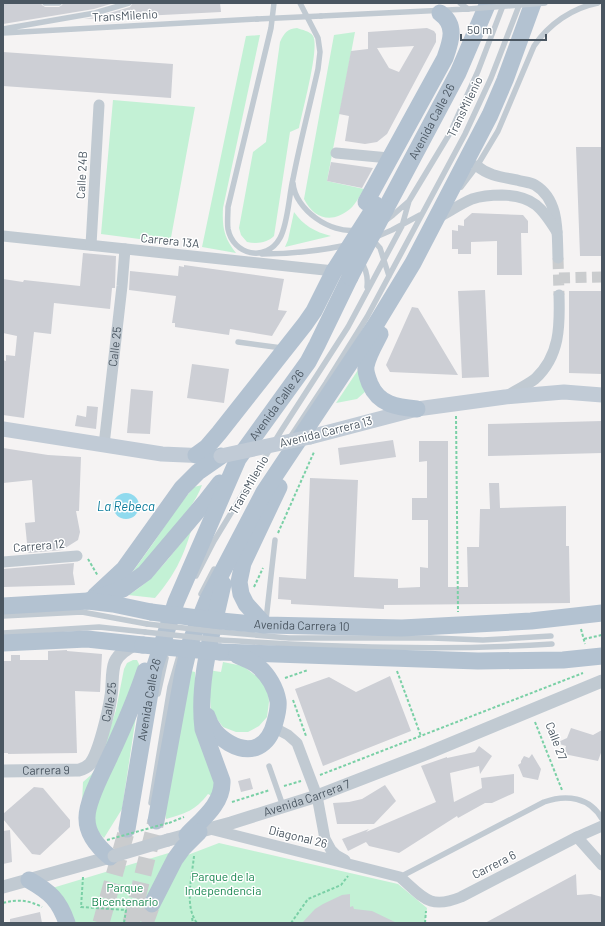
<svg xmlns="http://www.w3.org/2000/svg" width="605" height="926" font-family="Barlow,sans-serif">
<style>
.green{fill:#c3f1d5}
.water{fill:#90daee}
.building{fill:#cdcfd5;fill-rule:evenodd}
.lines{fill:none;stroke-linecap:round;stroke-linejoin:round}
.minor-tunnel{stroke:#caccce;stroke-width:11;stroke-dasharray:11 5.5;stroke-linecap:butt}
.primary-tunnel{stroke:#caccce;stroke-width:17;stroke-dasharray:17 8;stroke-linecap:butt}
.path{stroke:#7ad0a6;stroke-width:2;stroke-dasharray:3 2;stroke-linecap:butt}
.service{stroke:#c1cad2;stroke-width:5.5}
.minor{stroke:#c1cad2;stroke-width:11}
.tertiary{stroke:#c1cad2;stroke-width:13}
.secondary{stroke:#c1cbd6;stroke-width:15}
.primary{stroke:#b3c2d1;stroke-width:17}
.path-bridge{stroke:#7ad0a6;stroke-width:2;stroke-dasharray:3 2;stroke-linecap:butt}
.service-bridge{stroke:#c1cad2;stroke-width:5.5}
.tertiary-bridge{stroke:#c1cad2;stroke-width:13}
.secondary-bridge{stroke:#c1cbd6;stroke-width:15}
.primary-bridge{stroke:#b3c2d1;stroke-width:17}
.labels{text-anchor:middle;stroke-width:3;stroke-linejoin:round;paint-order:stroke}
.street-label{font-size:12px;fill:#4a5661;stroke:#fff}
.park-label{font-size:12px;fill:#17864f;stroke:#fff}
.water-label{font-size:13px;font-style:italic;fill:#0c7c9b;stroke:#fff}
</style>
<rect width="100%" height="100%" fill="#f5f3f3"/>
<path class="green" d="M297,28C302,30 310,31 313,36C320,47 302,112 299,128L290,132L274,236C267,243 257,244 247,242L241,235L239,228L253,152L266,142L280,42C284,33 287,29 297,28Z
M355,32L327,181L364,189C360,195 356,204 350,209C332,224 314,219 304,199L334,35Z
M260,35L223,208C222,227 224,238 236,253L202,247L246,36Z
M113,100L195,107L170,243L101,234Z
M294,212C303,225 315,232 331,236L285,247L288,240Z
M360,367L366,391L357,399L336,403Z
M202,485C192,513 152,557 129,577L154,542L176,509L194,487Z
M191,531C183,558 174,576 155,598L128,595C154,581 172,553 191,531Z
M133,660H137L139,664L141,674L81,826L83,782L91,775L98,766L116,710L124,669L127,663Z
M223,662L243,666L260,679L268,692L269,702L267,717L259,726L248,732H236L223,727L211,711L208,670L221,672Z
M187,670L195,672V702L215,783L212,796L208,794C195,811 186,813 166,819L164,806Z
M138,703L122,809L104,838L96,830L92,813Z
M219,843L398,884L427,908L425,923H70L49,889L182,849L152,904L147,916L151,918L168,885L185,856Z"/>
<path class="water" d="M113 506a13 13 0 1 1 26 0a13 13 0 1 1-26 0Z"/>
<path class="building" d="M3,3H41L42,5L45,7H59L62,5L63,3H114L94,9L3,24Z
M133,3H220L221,12L84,19L96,17L130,7Z
M427,28L434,31L436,34V42L387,134L377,142L365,144L345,141L349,116L339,114L351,51L368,49V32ZM414,46L399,72L389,68L377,48Z
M3,52L173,64L171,98L3,86Z
M576,147H602V256H580Z
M331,162L373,168L362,188L327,181Z
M472,213L523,215L528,221V233H521L522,275H497V241L471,242V254H458V249H452V230L458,231V225L464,226V220Z
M83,253L116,256L115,285V288H112L110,309L54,303L51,334L34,332L24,418L3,415V360L6,361V355L15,356L17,336L3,333V279L23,282L24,280L80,286Z
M184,265L284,279L278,310L287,311L272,336L230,329L229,335L175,327V323H172L176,296L129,290L130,271L178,276L179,266L184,267Z
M485,290L489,377L462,378L458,291Z
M569,291H602V374L569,373Z
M412,307L418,308L458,375L390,372L386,365Z
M192,364L229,369L224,403L187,398Z
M131,389L153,391L150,434L127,433Z
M87,406L98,407L96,429L75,426L77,415L86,417Z
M602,421V453L488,456V424Z
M393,440L396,457L340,465L338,448Z
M419,441H448V587H468L467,547H479L480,509H490L489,483H499L500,508L566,506V546H569L570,603L384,605V609L291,604V600L278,599L279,577L306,579L310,478L358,480L354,577L398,579V588L420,587V567L428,568V520H412V498H427V461L419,462Z
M3,448L48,455L81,457L79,511H76L80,532L78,540L62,550L28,553L25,523L35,522L32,480L3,483Z
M74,563L73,573L75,585L3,587V569Z
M67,650V651L102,654L100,692L75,691L77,753L8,754V753H3V661H11V655H20V660H48V651Z
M390,676L411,731L323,766L295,689L329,677L356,692Z
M571,728L593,735L602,730V750L598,761L564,754L566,746L556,743L567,738Z
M479,746L492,756L480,774L479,766L450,773L454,802L482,788L481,778L514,774V793L492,803H485L458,818L457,816L399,853L369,846L366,842L348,851L342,839L369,829L366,832L436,802L421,766L447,757V758L475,752Z
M532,754L541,769L538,780L523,777L518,765L521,763V761L524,756L529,758Z
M250,778L253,789L241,792L238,781Z
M385,785L396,801L374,824H337L333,803L349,802L362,799Z
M34,787L43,788L70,820V827L40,855L32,854L3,819V814Z
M10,830L12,862L3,864V831Z
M576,874L577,895L591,894L602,897V923H485Z
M350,894V907L353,906L354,909L372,911L397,923H302L315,909L323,904L342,895Z
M40,912L42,923H10V919Z"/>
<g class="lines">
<path class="minor-tunnel" d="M558,258L559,295
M559,278L602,277"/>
<path class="primary-tunnel" d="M101,923L127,829
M131,923L156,821
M145,923L152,904"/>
<path class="path" d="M456,416L458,612
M278,533L314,452
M88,559L98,576
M254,587L263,568
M581,629L585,644
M584,639L602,635
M397,671L421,736
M285,678L308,670
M293,700L306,736
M535,722L562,790
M320,775L583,673
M284,786L301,781
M232,802L270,790
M169,823L184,817
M194,856C192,877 184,906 197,923
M83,877L81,907L126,910L124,923
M3,903C18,899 28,900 42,907
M192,918L193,923
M291,923L308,899L341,885L348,876
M425,923L426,911"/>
<path class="service" d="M45,3H59
M274,3L271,28L228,207C228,214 227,222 228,229C233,255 266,263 280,238C288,224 289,195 293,179C300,142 310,105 318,69L320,52L318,38L300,3
M460,3L468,9
M321,16L468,9
M3,29L95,13L129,3
M3,33L257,19
M293,183C295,210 331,234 356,230
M461,187L477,166L498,131L534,46C549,24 572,8 598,3
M385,221L393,215L409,201
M376,237L392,230L420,215
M372,239L380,248L389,276
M262,254C291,254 319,251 347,245
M361,262C367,270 368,278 367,287
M238,342L282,348
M291,436L326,383L367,317L465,134L491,78L520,3
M196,576L214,541L281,431L348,327L402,226L409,201L450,133L478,71L504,3
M201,594L214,569
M3,616L82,612L147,624
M266,620L275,540
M221,632L289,638H432L483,640L551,636
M3,633L99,627L145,632
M220,640C331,647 442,651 552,644
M158,694L166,658
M269,766L283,806
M151,803L170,687L179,656
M400,877L544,802C566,794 590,797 602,819"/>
<g class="minor">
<path d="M336,153L389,158"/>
<path d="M477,166C489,176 502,177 517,180C523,182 530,182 535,185C560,200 557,233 558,258"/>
<path d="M437,218C449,212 460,204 472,199C481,196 493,195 502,195C534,196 542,208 557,232"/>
<path d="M3,236L334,271"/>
<path d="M91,245L99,105"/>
<path d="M508,395C517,390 527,385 535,379C560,356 560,326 559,295"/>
<path id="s1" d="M104,445L122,286L125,249"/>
<path d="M3,562L77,556"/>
<path d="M273,727L288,735L297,743L317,796L325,839L331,850L336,855L345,860"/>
<path d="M210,829L400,877C423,897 429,910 461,897L577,837L602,826"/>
<path d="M577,837L602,865"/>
</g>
<g class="tertiary">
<path id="s2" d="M3,771L79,770C83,769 87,767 90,764C99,754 109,710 111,696C113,685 111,672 115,662C119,653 128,648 136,644"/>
<path id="s3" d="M168,840L231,823L317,796L428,753L602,681"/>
<path d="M3,887L114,856"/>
</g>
<path class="secondary" d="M3,429L162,454L208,456
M310,437L417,409L505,397L564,392L602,395"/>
<g class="primary">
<path d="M366,202L445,58C451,41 457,25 440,13"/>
<path id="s4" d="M385,210L458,73L488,3"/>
<path d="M380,334C375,344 368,355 366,366C365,372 368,379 370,384C379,405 397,407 417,409"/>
<path d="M196,455L207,447L219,433L305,324L314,311L334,271"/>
<path d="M95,596L124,569L182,488L198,472L221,456"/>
<path d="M88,601L123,589L145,573L206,501L220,483"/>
<path d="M3,606L88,601L113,604L151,612"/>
<path id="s5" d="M221,621L265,625L402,628L531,621L602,613"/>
<path d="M265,625L246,604L241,594L239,582L243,563L279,487"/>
<path d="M3,643L87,639L143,645"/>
<path d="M220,652L478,661L563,660L602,656"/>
<path d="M207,716C211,729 218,736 229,743C252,756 269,746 275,722C277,715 279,708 278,701C276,688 268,675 259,667C253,661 244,659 237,655"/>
<path d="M156,821L183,673L190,643L207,601L264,492L376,324L413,263L490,115L505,80L533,3"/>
<path id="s6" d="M127,829L154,669L176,602L238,459L308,362L317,345L350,277"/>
<path d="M187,835C201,820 223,804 222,781L203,729C197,681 213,631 223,584"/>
<path d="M110,857C98,847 87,835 87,819C86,802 103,772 110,756C123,728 135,701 145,671"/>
<path d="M29,880C50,892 59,900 67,923"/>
<path d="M152,904L175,859L183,848L199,832"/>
</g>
<path class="path-bridge" d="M107,840L168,823"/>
<path class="service-bridge" d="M468,9L545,3
M257,19L321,16
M147,624L221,632
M145,632L220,640"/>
<path class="tertiary-bridge" d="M114,856L168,840"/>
<path class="secondary-bridge" d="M221,456L310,437"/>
<path class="primary-bridge" d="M334,271L376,205
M350,277L385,210
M151,612L221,621
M143,645L220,652"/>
</g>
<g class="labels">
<g class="street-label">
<text transform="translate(125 16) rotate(-3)" y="4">TransMilenio</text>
<text transform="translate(465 107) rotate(-64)" y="4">TransMilenio</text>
<text dy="4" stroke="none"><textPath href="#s4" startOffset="100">Avenida Calle 26</textPath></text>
<text transform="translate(82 175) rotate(-87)" y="4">Calle 24B</text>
<text transform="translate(170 241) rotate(6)" y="4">Carrera 13A</text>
<text dy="4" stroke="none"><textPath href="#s1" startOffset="99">Calle 25</textPath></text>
<text dy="4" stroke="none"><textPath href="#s6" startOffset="455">Avenida Calle 26</textPath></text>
<text transform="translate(326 432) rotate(-14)" y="4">Avenida Carrera 13</text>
<text transform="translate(249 485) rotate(-60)" y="4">TransMilenio</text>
<text transform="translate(39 546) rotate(-5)" y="4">Carrera 12</text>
<text dy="4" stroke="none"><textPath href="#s5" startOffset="81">Avenida Carrera 10</textPath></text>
<text dy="4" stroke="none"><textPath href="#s6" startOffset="131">Avenida Calle 26</textPath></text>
<text dy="4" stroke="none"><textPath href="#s2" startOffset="154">Calle 25</textPath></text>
<text transform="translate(556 741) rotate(69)" y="4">Calle 27</text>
<text dy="4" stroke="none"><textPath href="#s2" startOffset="43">Carrera 9</textPath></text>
<text dy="4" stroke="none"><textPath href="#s3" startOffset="145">Avenida Carrera 7</textPath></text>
<text transform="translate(298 837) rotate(14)" y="4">Diagonal 26</text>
<text transform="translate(494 865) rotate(-27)" y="4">Carrera 6</text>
</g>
<g class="park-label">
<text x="223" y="881">Parque de la<tspan x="223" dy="14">Independencia</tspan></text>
<text x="125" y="892">Parque<tspan x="125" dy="14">Bicentenario</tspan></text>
</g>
<g class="water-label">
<text x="126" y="511">La Rebeca</text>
</g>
</g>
<rect width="605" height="926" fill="none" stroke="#4a5661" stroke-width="8"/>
<path d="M461 34v6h85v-6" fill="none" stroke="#4a5661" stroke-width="2"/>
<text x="467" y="34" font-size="12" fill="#4a5661" stroke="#ffffff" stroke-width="3" paint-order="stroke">50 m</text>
</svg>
